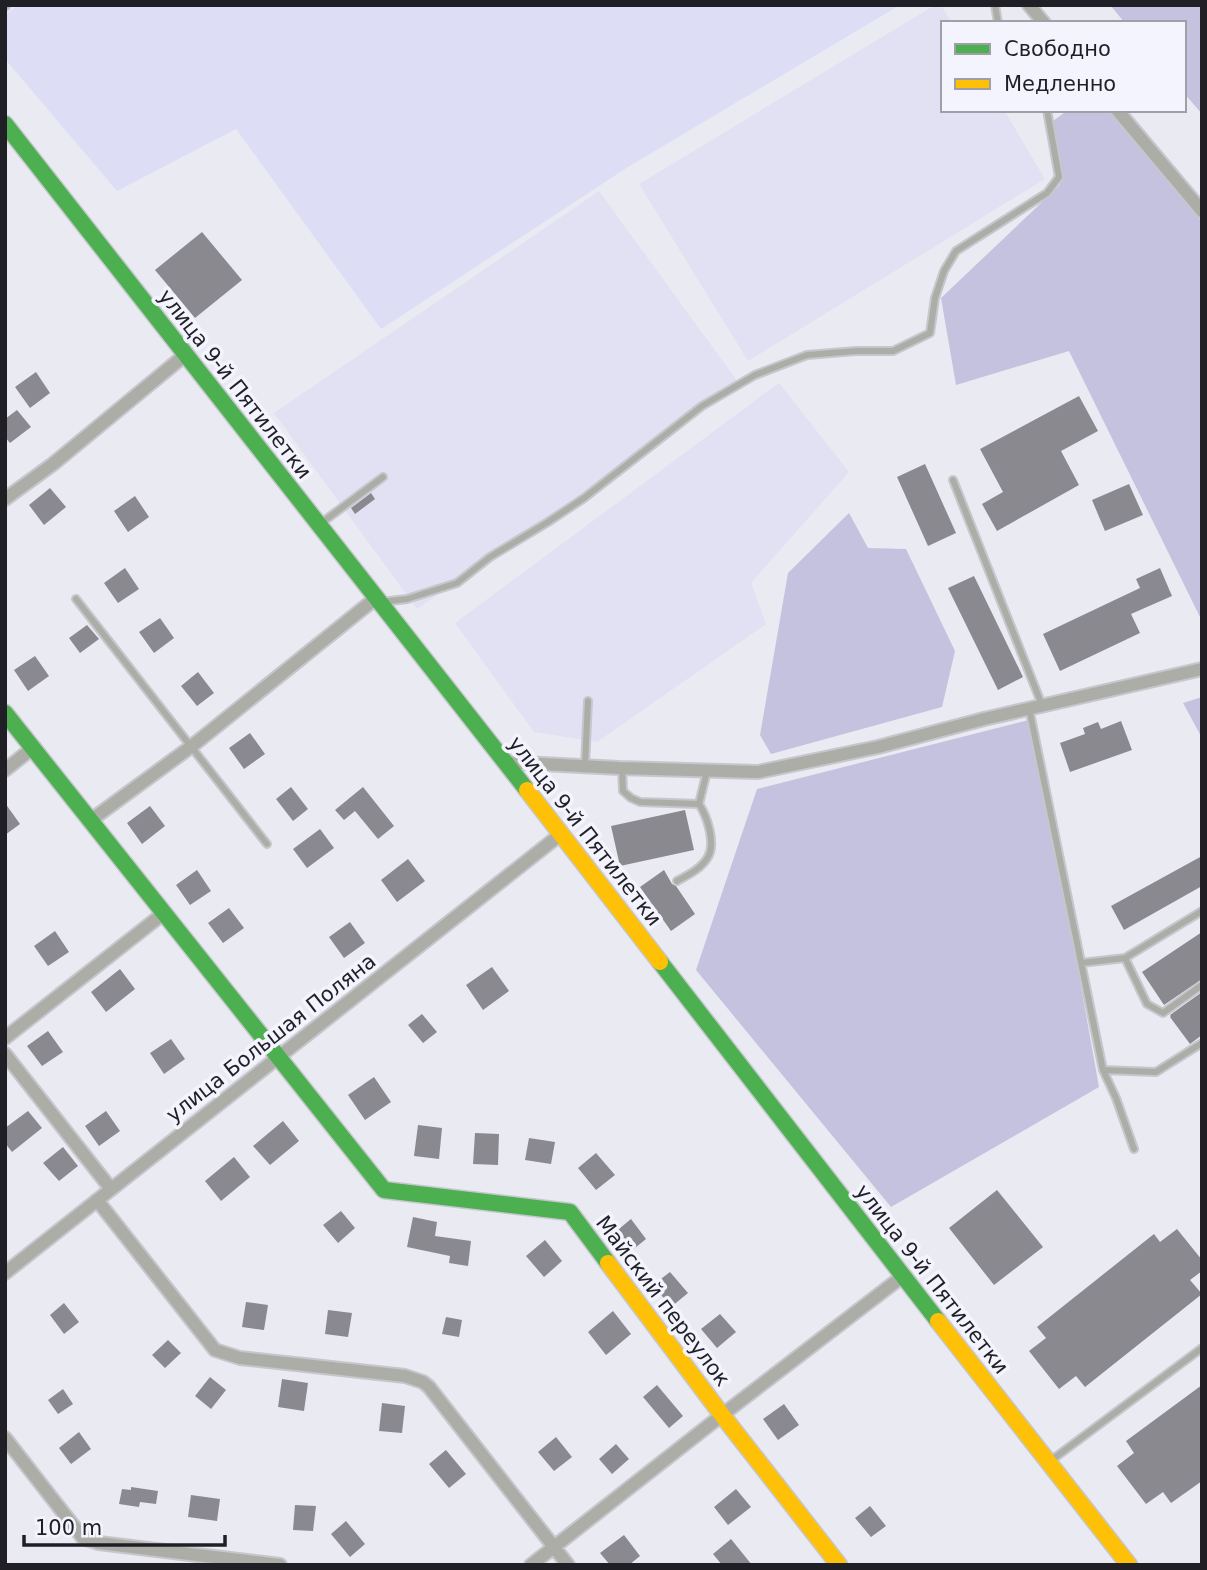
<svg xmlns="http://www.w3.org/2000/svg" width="1207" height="1570" font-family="'DejaVu Sans',sans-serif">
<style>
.built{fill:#e2e1f3}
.green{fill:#deddf6}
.forest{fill:#c4c2de}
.building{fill:#89898f}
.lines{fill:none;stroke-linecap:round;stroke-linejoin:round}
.lane-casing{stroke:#c6c6cd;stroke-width:10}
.street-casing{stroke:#c6c6cd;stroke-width:16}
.fast-casing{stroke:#c6c6cd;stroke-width:19}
.slow-casing{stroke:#c6c6cd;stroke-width:19}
.lane{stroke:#adada7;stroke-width:6}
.street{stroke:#adada7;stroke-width:12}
.fast{stroke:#4caf50;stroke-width:16}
.slow{stroke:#ffc107;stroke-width:16}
.labels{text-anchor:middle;stroke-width:7;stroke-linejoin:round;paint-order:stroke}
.street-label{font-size:21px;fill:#1f1f25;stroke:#f4f4ff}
</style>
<rect width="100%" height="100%" fill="#eaeaf3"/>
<path class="built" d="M935,5H941L952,23H943V110H1004L1045,179L748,361L639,184Z
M599,191L738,382L417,609L274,413Z
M779,383L849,472L751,583L766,624L597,742L534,732L455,623Z"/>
<path class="green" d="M18,5H900L628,167L381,329L236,129L117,191L5,59V15Z"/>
<path class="forest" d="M1110,5H1202V114L1184,93V23H1125Z
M1068,110H1112L1202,222V621L1069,351L956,385L941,298L1060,185L1053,121Z
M849,513L868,548L906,549L955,651L942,707L771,754L760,735L788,573Z
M1202,697V738L1183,703Z
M1033,719L1099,1087L891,1207L696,970L757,789Z"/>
<path class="building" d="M202,232L242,280L195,318L155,270Z
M36,372L50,393L30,408L15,387Z
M1079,396L1098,431L1061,451L1079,485L997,531L982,504L1003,492L980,449Z
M17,410L31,427L10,443L5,437V419Z
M925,464L956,533L928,546L897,477Z
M1129,484L1143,515L1105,531L1092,500Z
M50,488L66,507L44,525L29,505Z
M371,493L375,499L355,514L351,508Z
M135,496L149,517L128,532L114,511Z
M125,568L139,589L118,603L104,583Z
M1160,568L1172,596L1131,614L1140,633L1060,671L1043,634L1140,588L1136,579Z
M974,576L1023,677L998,690L948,588Z
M160,618L174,638L154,653L139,632Z
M87,625L99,639L80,653L69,638Z
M35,656L49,676L28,691L14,670Z
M198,672L214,693L197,706L181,686Z
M1121,721L1132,750L1070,772L1060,743L1085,734L1083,728L1098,722L1101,729Z
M250,733L265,754L244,769L229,748Z
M291,787L308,809L293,821L276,799Z
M363,787L394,826L378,839L355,811L344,820L335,810Z
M5,803L20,824L5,835Z
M150,806L165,826L142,844L127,823Z
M685,810L694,850L620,866L611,826Z
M320,829L334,848L307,868L293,849Z
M1202,856V886L1124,930L1111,906Z
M408,859L425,881L397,902L381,880Z
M197,870L211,891L190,905L176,885Z
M664,870L672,884L676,886L695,914L671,931L640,887Z
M229,908L244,928L223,943L208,923Z
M350,922L365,943L344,958L329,937Z
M55,931L69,952L48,966L34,946Z
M1202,932V979L1164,1005L1142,972Z
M492,967L509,991L483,1010L466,985Z
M120,969L135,989L106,1012L91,992Z
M1202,992V1035L1190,1044L1170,1017L1171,1016L1170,1015Z
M422,1014L437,1032L423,1043L408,1025Z
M48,1031L63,1052L42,1066L27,1046Z
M171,1039L185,1059L164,1074L150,1053Z
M374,1077L391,1102L365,1120L348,1095Z
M28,1111L42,1128L12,1152L5,1143V1128Z
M106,1111L120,1131L99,1146L85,1126Z
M283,1121L299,1141L270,1165L253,1146Z
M418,1125L442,1128L439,1159L414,1156Z
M475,1133L499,1134L498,1165L473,1164Z
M529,1138L555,1142L551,1164L525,1160Z
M63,1147L78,1166L59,1181L43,1163Z
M596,1153L615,1175L596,1190L578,1168Z
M234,1157L250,1177L221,1201L205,1181Z
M997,1190L1043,1247L994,1285L949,1228Z
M341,1211L355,1228L338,1243L323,1225Z
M413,1217L437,1222L435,1236L471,1241L468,1266L449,1263L450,1256L407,1247Z
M631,1219L646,1239L624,1257L608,1238Z
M1177,1229L1202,1260V1271L1190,1280L1202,1294L1085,1387L1076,1376L1059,1389L1029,1351L1046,1338L1037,1327L1154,1234L1160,1242Z
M545,1240L562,1261L544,1277L526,1256Z
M670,1272L688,1293L671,1307L653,1285Z
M246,1302L268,1305L264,1330L242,1327Z
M64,1303L79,1322L64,1334L50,1315Z
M328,1310L352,1313L348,1337L325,1334Z
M613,1311L631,1334L606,1355L588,1332Z
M720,1314L736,1332L717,1348L701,1329Z
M446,1317L462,1320L459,1337L442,1334Z
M168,1340L181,1353L165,1368L152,1355Z
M210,1377L226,1390L211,1409L195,1396Z
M282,1379L308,1383L304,1411L278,1407Z
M657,1385L683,1416L669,1428L643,1397Z
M1202,1385V1481L1171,1503L1163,1492L1146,1504L1117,1466L1134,1453L1126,1441Z
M63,1389L73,1404L58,1414L48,1400Z
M382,1403L405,1406L402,1433L379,1431Z
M784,1404L799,1425L778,1440L763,1419Z
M79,1432L91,1449L71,1464L59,1448Z
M556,1437L572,1457L554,1471L538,1452Z
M616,1444L629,1459L612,1474L599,1459Z
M446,1450L466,1474L449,1488L429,1464Z
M131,1487L158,1491L156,1504L140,1502L139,1507L119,1504L122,1489L131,1490Z
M736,1489L751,1507L728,1525L714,1507Z
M191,1495L220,1499L217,1521L188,1517Z
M295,1505L316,1506L313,1531L293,1530Z
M870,1506L886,1526L871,1537L855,1518Z
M346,1521L365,1544L350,1557L331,1534Z
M624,1535L640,1556L629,1565H610L600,1553Z
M731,1539L752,1565H722L713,1554Z"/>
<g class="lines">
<defs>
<path id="lane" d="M995,5L998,23
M5,7L7,5
M953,480L1042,705
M320,524L383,477
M76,599L267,844
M381,602L407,599L457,583L490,557L548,522L584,498L702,406L755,375L807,355L856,351H893L930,333L935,298L944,271L956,251L1047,193L1059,177L1047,110
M1029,708L1103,1070L1116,1098L1134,1149
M585,765L588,701
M622,768L623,791L631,798L640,802L699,804
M677,881C688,875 701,869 708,857C716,843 707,816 699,804L707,771
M1125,958L1147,1004L1163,1013L1202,985
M1081,963L1125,958L1202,911
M1103,1070L1156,1072L1202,1043
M1049,1462L1202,1348"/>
<path id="street" d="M1029,5L1044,23
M1117,110L1202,211
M5,499L53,464L185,355
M505,762L619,768L758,772L878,747L984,719L1202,669
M5,770L34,747
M91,820L192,746L376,598
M5,1038L164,913
M5,1054L111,1189
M97,1200L215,1350L240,1358L405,1376L423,1382L429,1387L568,1565
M5,1273L561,834
M5,1438L83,1538L99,1543L280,1565
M531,1565L722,1415L903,1276"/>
<path id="fast" d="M5,124L527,790
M5,713L384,1190L570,1212L608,1263
M660,962L938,1321"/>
<path id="slow" d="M527,790L660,962
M608,1263L722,1415L839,1565
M938,1321L1129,1565"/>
</defs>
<use href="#lane" class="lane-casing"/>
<use href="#street" class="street-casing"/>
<use href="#fast" class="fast-casing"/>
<use href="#slow" class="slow-casing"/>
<use href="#lane" class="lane"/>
<use href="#street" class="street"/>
<use href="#fast" class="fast"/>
<use href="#slow" class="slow"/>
</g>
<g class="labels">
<g class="street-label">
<text transform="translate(235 384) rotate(52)" y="7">улица 9-й Пятилетки</text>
<text transform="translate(585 831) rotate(52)" y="7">улица 9-й Пятилетки</text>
<text transform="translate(271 1038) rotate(-38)" y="7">улица Большая Поляна</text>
<text transform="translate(932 1279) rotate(52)" y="7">улица 9-й Пятилетки</text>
<text transform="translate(663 1301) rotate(53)" y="7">Майский переулок</text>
</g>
</g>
<rect width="1207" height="1570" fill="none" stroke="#1f1f25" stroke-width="14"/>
<rect x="941" y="21" width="245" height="91" fill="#f4f4ff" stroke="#9f9fa8" stroke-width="2"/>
<rect x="955" y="44" width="35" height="10" fill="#4caf50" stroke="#9f9fa8" stroke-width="2"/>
<text x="1004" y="56" font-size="21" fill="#1f1f25">Свободно</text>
<rect x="955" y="79" width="35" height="10" fill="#ffc107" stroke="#9f9fa8" stroke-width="2"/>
<text x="1004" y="91" font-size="21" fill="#1f1f25">Медленно</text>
<path d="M24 1535v10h201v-10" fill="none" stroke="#1f1f25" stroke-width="3.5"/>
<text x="35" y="1535" font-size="21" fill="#1f1f25" stroke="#f4f4ff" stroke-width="5" paint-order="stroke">100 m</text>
</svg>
